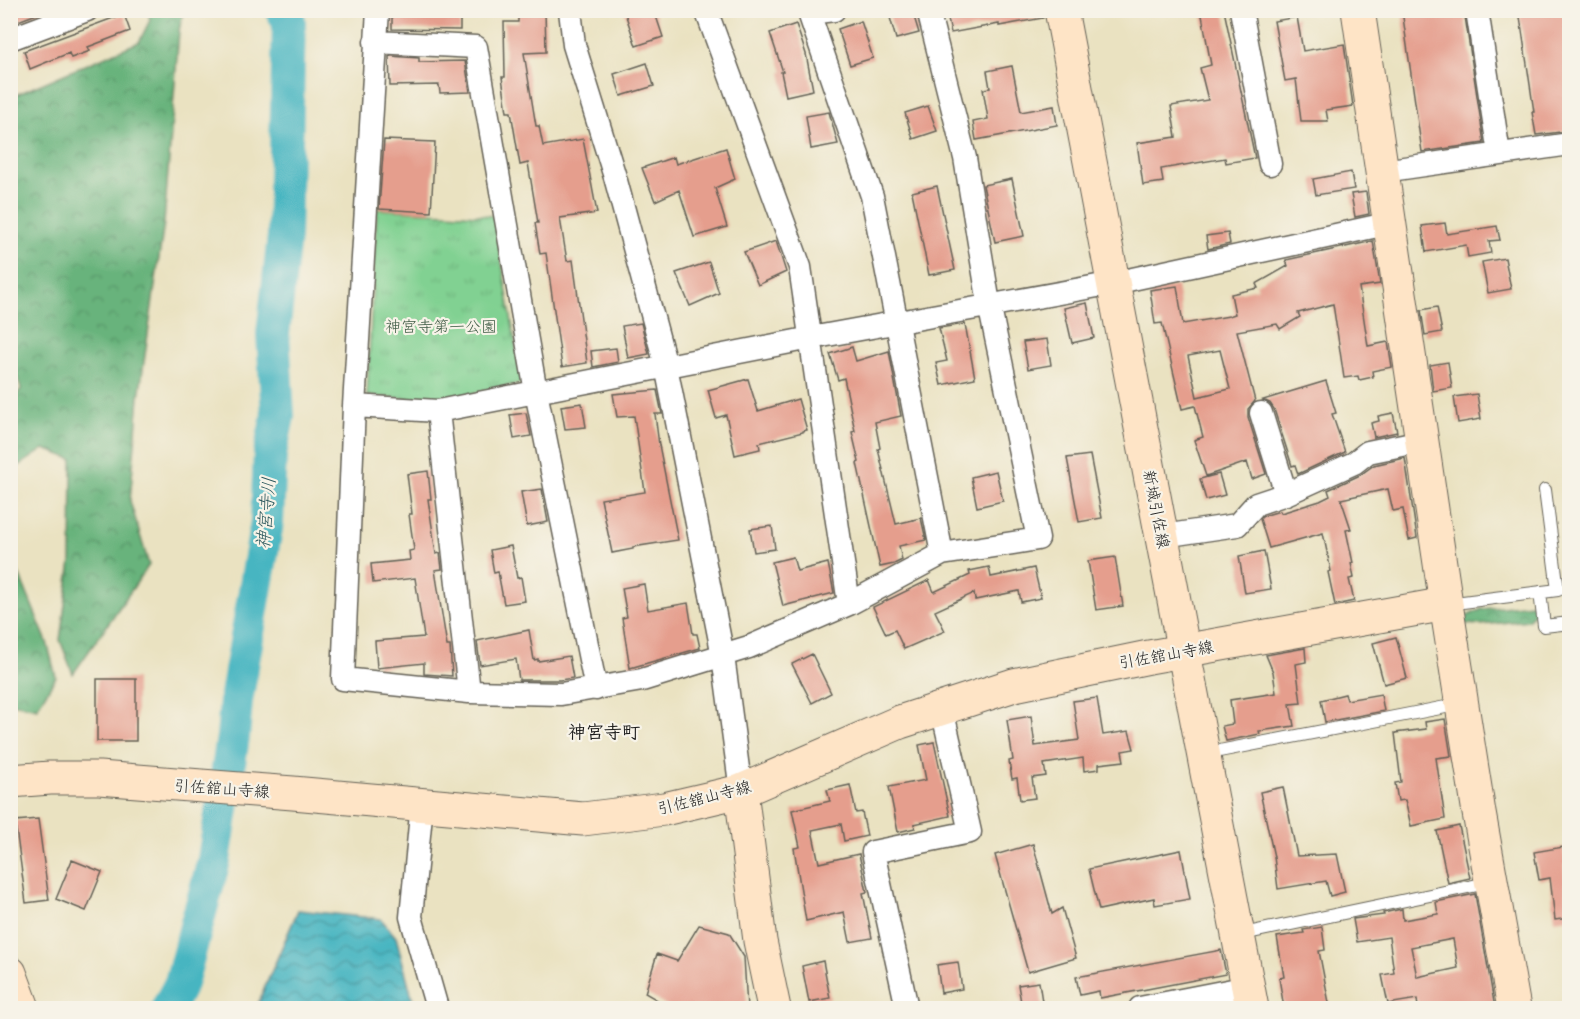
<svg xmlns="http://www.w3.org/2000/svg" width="1580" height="1019" font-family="Delius,'Klee One',sans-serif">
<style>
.grass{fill:url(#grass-tufts);stroke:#4e7657;stroke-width:1.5}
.forest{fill:url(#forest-crowns);stroke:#42684c;stroke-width:1.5}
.water{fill:url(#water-waves);stroke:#32686e;stroke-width:1.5}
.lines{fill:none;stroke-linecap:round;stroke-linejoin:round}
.river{stroke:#47b5c1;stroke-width:34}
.building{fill:#e59e8d;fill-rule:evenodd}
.lane-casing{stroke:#646156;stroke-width:14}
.street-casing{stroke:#646156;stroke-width:25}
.secondary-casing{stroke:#646156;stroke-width:35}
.lane{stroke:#fff;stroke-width:12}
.street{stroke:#fff;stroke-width:22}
.secondary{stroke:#fee4c6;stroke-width:33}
.labels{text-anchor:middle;stroke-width:4.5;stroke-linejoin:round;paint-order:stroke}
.park-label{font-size:16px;fill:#3f5b45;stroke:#f7f3e8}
.street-label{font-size:16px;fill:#1c1c1c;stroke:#f7f3e8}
.water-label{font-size:18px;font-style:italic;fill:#2d595e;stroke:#f7f3e8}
.neighbourhood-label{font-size:18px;font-weight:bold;fill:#1c1c1c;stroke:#f7f3e8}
</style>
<defs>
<pattern id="grass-tufts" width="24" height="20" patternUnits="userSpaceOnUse" patternTransform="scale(1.5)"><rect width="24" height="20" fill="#81d192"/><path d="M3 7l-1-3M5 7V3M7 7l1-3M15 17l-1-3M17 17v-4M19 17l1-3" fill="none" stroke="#6fb37d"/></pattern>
<pattern id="forest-crowns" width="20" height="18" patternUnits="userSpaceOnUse" patternTransform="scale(1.5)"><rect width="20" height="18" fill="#68b37c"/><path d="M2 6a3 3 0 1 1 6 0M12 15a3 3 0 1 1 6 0" fill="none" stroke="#559165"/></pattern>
<pattern id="water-waves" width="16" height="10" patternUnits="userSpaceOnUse" patternTransform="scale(1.5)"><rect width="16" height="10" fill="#47b5c1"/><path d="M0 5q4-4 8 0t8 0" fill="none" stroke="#3a929c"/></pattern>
</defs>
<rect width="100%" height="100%" fill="#f7f3e8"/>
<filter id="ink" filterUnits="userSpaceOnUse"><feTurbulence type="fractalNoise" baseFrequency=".0167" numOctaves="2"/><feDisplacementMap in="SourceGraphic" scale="12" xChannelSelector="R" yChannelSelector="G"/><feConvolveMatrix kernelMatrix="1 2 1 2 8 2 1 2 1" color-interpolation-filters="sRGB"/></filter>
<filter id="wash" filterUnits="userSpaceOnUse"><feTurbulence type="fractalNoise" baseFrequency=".008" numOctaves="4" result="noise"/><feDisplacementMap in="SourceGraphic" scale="24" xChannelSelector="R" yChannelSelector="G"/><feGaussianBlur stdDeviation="1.35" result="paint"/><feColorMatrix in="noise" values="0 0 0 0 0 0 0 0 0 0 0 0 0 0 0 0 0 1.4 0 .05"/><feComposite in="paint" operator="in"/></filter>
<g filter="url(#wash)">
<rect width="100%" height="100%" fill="#eae2c1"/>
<path class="grass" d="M377,209L494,216L522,383L437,401L367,396Z"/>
<path class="forest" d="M148,11H183L179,31L164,223L139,397L130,501L149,565L73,674L60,640L71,561L72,459L44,449L11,471V402L21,389L10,353L11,97L139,42L150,20Z
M10,543L17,569L47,642L56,677L37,708L11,703Z
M1532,604L1537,610L1528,620L1481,625L1465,624L1463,618L1482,609Z"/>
<path class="water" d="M298,910L381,919L396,937L415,1008H256Z"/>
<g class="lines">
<path class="river" d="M168,1008L181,983L214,860L233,737L236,701L267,522L270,454L278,416L273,334L284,236L289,21L282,10"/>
</g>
<g id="blocks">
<path class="building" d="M10,10H47L13,23Z
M392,10H460V30L392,29Z
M518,10H545L546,52L524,53L536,126H539L543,146L583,139L597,213L560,218L567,261L573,260L587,363L562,367L546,253L540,254L535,223H538L528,163L520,165L511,112H507L502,77H505L504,22H518Z
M624,10H654L663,37L636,46Z
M899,10H912L919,33L896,39L889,14Z
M946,10H1042L1043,18L999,26V24L951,33Z
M1201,10H1224L1255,158L1226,163L1225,158L1161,169L1163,182L1143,185L1137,143L1176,137L1171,106L1208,100L1200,68L1211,65Z
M1402,10H1464L1484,143L1422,152Z
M1519,10H1569V131L1536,135L1532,112H1534Z
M124,14L130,31L88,47L90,51L71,58L69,53L30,69L24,51Z
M1297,17L1303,51L1344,44L1353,106L1326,110L1328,121H1301L1296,79L1285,81L1274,21Z
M861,21L873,58L850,65L838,29Z
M796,24L806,54L813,90L786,96L781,72H783L770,33Z
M389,56L419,58V62L465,61L470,92L440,93L439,85L390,86Z
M647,63L654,86L621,96L614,74Z
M1012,66L1021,112L1054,106L1057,125L976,140L973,122L988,119L983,89L990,88L987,71Z
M928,106L937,131L913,139L905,113Z
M829,112L838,144L811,149L806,116Z
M384,140L435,142L431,212L379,209Z
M726,148L735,179L715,188L727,227L694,237L679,190L655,201L642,168L674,157L676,164Z
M1351,172L1354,189L1316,195L1313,179Z
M1012,179L1024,236L995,242L983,185Z
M937,186L955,270L929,275L912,192Z
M1366,192L1369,214L1355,217L1351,194Z
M1445,223L1447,234L1497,226L1500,240L1489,241L1491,253L1468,257L1466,245L1426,252L1422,226Z
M1228,233L1230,244L1208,249L1206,236Z
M776,241L786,272L758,285L744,252Z
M1373,241L1380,284L1359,287L1368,346L1388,342L1392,367L1372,371L1373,377L1359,380L1358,376L1344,378L1333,304L1298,313L1300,317L1280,329L1277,324L1237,331L1255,401L1248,409V417L1266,474L1252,479L1247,462L1206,476L1194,440L1203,437L1195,406L1182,409L1162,323L1155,324L1150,290L1177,286L1183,324L1229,316L1235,314L1231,294L1258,288L1256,284L1288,266L1286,260ZM1220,350L1230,389L1197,397L1188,356Z
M1505,258L1511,289L1488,293L1482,262Z
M709,262L719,293L690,306L676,273Z
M1087,303L1094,338L1072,343L1064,308Z
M1437,307L1442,332L1425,335L1421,310Z
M641,323L649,354L628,358L622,326Z
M965,324L975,378L941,385L936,363L947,361L939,328Z
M1047,339L1051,365L1028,369L1023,342Z
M852,347L856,361L889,351L901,416L875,422L880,448L878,449L896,524L921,518L926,540L899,546L902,560L894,564L880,567L857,463L859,462L852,432L855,431L844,378L838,380L830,354Z
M616,348L618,362L593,367L591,351Z
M1448,362L1452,388L1433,391L1430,365Z
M748,379L758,411L798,399L807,430L803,431V432L759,443L760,449L735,455L726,415L716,418L708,390Z
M1326,381L1336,413L1332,414L1345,452L1298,474L1295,465L1292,466L1274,409L1270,403L1263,400Z
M657,390L662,414H655L659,445L678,540L633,547V549L612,553L601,499L645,492L634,416L617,417L613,394Z
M1477,394L1481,419L1458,423L1454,397Z
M582,403L586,427L565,429L561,406Z
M526,413L531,436L514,439L510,415Z
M1393,413L1397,432L1374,437L1371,423L1379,421L1378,416Z
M1090,455L1102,518L1079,522L1067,458Z
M1405,458L1417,538L1409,540L1403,509L1393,511L1388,489L1341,499L1351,529L1346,530L1353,563H1351L1354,578L1349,579L1354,601L1335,605L1328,572L1331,571L1323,533L1269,548L1260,519L1263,516L1280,511L1281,513L1320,501L1330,496L1328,490L1360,475L1374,465Z
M428,471L431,499H428L436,554L440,553L442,569L435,570L447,646H450L452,676L424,674V663L377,668L375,641L424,637L415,578L373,583L371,564L410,560L409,551L414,550L409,514H412L407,474Z
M996,471L1003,501L977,507L971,477Z
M1219,474L1225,495L1206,500L1200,479Z
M542,489L548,522L527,526L521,492Z
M772,526L775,549L754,552L750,529Z
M511,546L517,578L521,577L525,601L504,604L498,572L494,573L490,550Z
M1264,551L1271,589L1245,593L1239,556Z
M793,557L797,571L828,563L834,593L783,606L772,562Z
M1115,557L1123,606L1096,610L1088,561Z
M989,567L991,577L1034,568L1041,598L1021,602L1019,591L975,600L974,593L935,611L945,631L904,649L895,630L886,634L873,607L929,580L934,592L970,575L969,571Z
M644,584L648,610L688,603L693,634H697L700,648L630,668L622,618L627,617L622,588Z
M529,630L534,660L538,659V661L569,656L573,678L560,680H519L516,659L480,665L477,641Z
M1396,637L1407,678L1384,684L1373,643Z
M1305,648L1306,662L1296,664L1301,703L1290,704L1294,726L1259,731L1260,734L1226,741L1222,726L1233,724L1230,700L1276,693L1273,672L1266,655Z
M812,654L831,693L812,703L792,664Z
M97,679H136V741H97Z
M1345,694L1347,700L1381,694L1384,711L1325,722L1321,700Z
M1097,698L1103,735L1129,731L1134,749L1122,751L1124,761L1099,764V769L1084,771L1083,758L1044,764L1046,776L1032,778L1035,798L1020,800L1017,778L1012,779L1009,761L1013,760L1007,720L1031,716L1035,746L1079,740L1073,701Z
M1445,719L1451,756L1436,758L1445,819L1411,826L1405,800L1398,801L1395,783L1401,782L1395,733L1426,729L1425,722Z
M934,742L950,816L914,824L915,828L898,832L889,787L926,780L919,745Z
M850,785L856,813L862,812L867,836L844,841L841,824L812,830L819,863L859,854L867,892L863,893L872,938L850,942L844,912L806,921L794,848L800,847L792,810L830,801L827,790Z
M1283,787L1297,856L1337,854L1345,892L1330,896L1326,881L1278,889L1274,857L1260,792Z
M38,819L49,900L26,903L15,821Z
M1459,826L1470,878L1448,883L1437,831Z
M1033,844L1052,914L1062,908L1076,958L1028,972L995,855Z
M1563,847L1566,864L1564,865L1569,918L1555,920L1550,878L1539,880L1534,852Z
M1181,850L1190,899L1155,905L1154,898L1099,910L1089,869Z
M72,860L102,872L86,911L56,899Z
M1475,894L1495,1008H1418L1417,999L1388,1004L1382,975L1394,973L1389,937L1357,942L1353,919L1384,915L1383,913L1402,909L1403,920L1438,914L1436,902ZM1453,939L1458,968L1417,977L1411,947Z
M699,925L729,933L744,957L747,1008H671L645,993L657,954L677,961Z
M1322,927L1325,950L1319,951L1330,1008H1284L1279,978L1284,977L1277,937L1304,933L1303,930Z
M1221,950L1226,974L1100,998L1099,991L1080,995L1076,977Z
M823,961L830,998L809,1002L802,966Z
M958,962L962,989L941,993L937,965Z
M1039,982L1043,1008H1022L1018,985Z"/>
</g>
</g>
<g filter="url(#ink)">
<use href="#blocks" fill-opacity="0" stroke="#646156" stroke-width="1.5"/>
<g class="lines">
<defs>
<path id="lane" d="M1540,592L1544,626L1570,623
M1447,604L1558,590L1545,490
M1204,754L1461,704
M1238,935L1492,882"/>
<path id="street" d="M378,10L354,406L343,679L469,692L561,694L642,680L749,647L849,604L942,554L1038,539L989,304L965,158L928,10
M570,10L574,45L615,177L666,366L723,656L741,791
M706,10L800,267L849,604
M808,10L872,196L942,554
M1241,10L1270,164
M1477,10L1499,154
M809,13L834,10
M10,39L87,10
M375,42L476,47L536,392L596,689
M1383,171L1570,144
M354,406L438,411L811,338L1114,283L1391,223
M438,411L469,692
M1286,494L1354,463L1368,452L1422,441
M1163,536L1237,525L1256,504L1286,494L1261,413
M422,804L411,917L437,1008
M907,1008L873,852L970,832L942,709
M1140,1008L1248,987"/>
<path id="secondary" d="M1061,10L1252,1008
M1358,10L1446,604L1479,813L1514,1008
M10,781L50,778H99L293,793L583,819L664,809L741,791L900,722L1014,685L1149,657L1446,604
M741,791L760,941L774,1008
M10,973L23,1008"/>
</defs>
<use href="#lane" class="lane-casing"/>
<use href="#street" class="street-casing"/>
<use href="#secondary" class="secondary-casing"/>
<use href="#lane" class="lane"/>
<use href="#street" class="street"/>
<use href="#secondary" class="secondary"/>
</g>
</g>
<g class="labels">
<g class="park-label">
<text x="441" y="332">神宮寺第一公園</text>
</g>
<g class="street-label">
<text transform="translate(1157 509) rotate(79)" y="6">新城引佐線</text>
<text transform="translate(1166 654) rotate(-10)" y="6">引佐舘山寺線</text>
<text transform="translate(222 788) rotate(4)" y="6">引佐舘山寺線</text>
<text transform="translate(704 797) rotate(-14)" y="6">引佐舘山寺線</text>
</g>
<g class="water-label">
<text transform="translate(266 513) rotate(-85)" y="6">神宮寺川</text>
</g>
<g class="neighbourhood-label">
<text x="604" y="738">神宮寺町</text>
</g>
</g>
<rect width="1580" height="1019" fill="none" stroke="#f7f3e8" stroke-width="36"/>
</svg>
